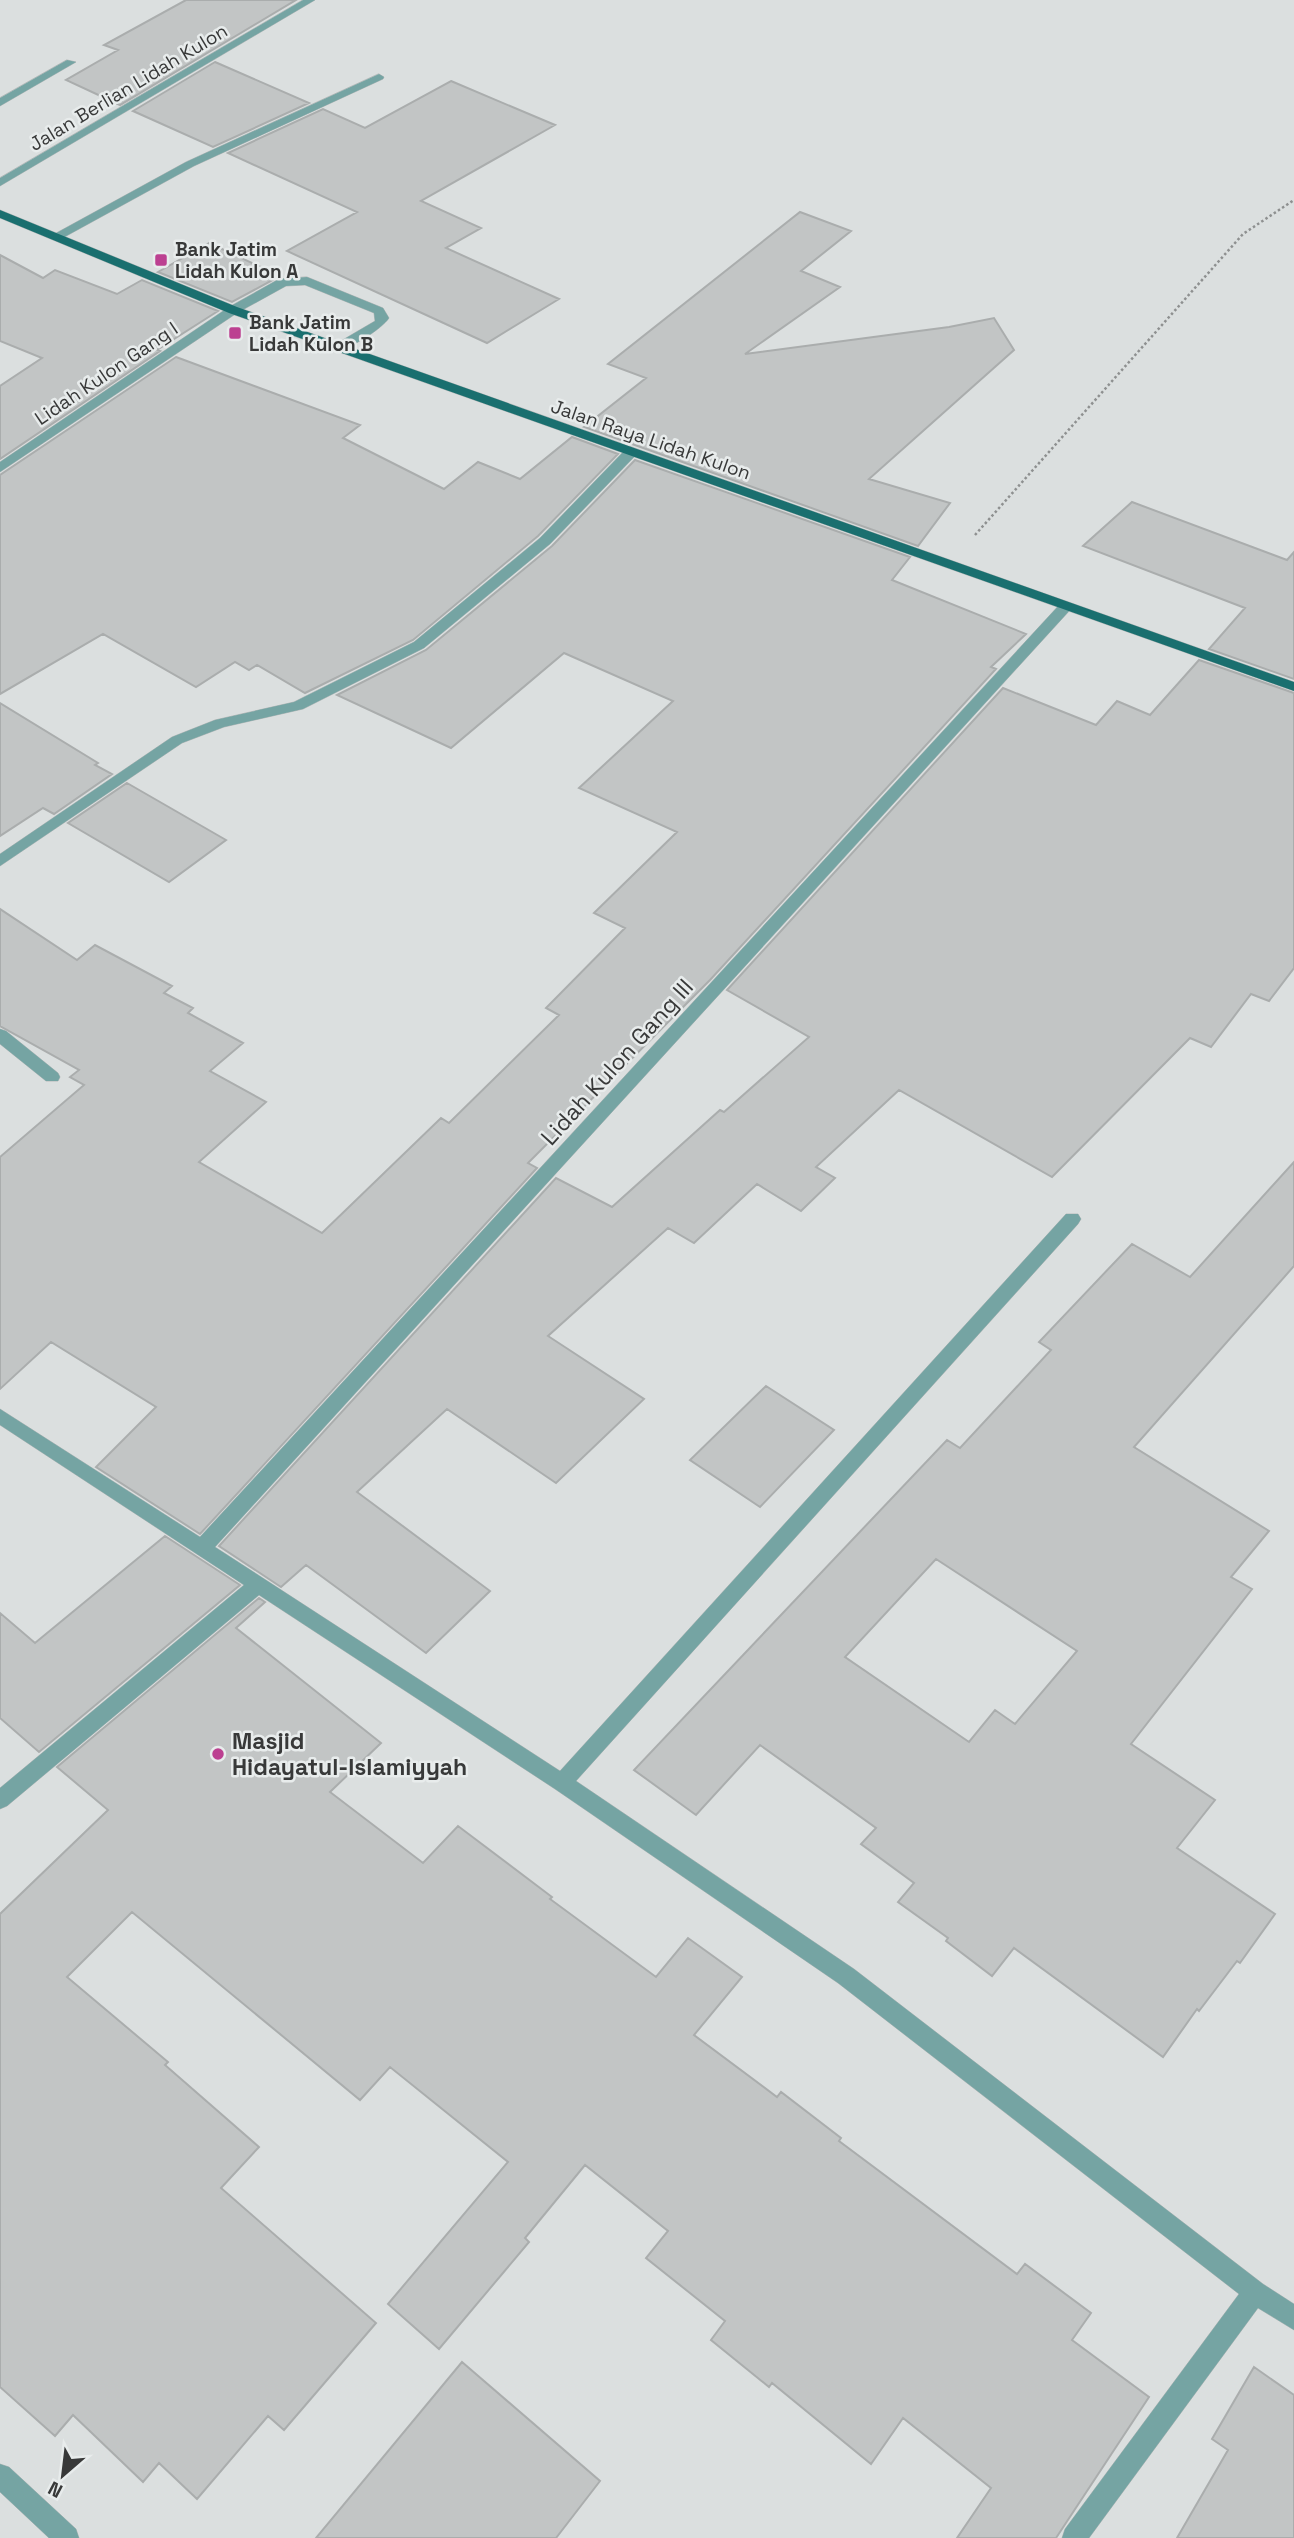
<svg xmlns="http://www.w3.org/2000/svg" width="1294" height="2538" font-family="'Space Grotesk',sans-serif">
<style>
.building{fill:#c2c5c5;stroke:#aaadad;stroke-width:2;fill-rule:evenodd}
.lines{fill:none;stroke-linecap:round;stroke-linejoin:round}
.minor-casing{stroke:#b7baba;stroke-width:1}
.major-casing{stroke:#b7baba;stroke-width:1}
.path{stroke:#8e9090;stroke-width:2.5;stroke-dasharray:2.5 2.5;stroke-linecap:butt}
.minor{fill:#75a4a3;fill-rule:evenodd}
.major{fill:#1a6f6f;fill-rule:evenodd}
.poi-dot{fill:#bc4091;stroke:#e8ecec;stroke-width:2.5}
.labels{text-anchor:middle;stroke-width:5;stroke-linejoin:round;paint-order:stroke}
.far-street-label{font-size:19px;fill:#383939;stroke:#e8ecec}
.far-poi-label{font-size:19px;font-weight:bold;fill:#383939;stroke:#e8ecec;text-anchor:start}
.street-label{font-size:23px;fill:#383939;stroke:#e8ecec}
.poi-label{font-size:23px;font-weight:bold;fill:#383939;stroke:#e8ecec;text-anchor:start}
</style>
<rect width="100%" height="100%" fill="#dbdfdf"/>
<path class="building" d="M186,0H296L120,105L66,80L118,50L104,45Z
M215,62L309,103L213,147L133,111Z
M451,81L555,125L421,201L481,228L446,248L559,299L487,343L287,251L357,212L228,153L323,109L365,128Z
M800,212L851,231L801,271L840,287L745,354L949,327L994,318L1014,350L869,479L950,503L918,546L584,427L646,378L608,364Z
M209,243L280,276L232,302L158,272Z
M0,255L43,278L55,270L117,294L142,280L218,311L157,350L160,351L0,459V386L42,358L0,341Z
M176,357L360,425L343,438L444,489L478,462L520,479L572,437L618,454L538,536L413,640L305,693L257,665L249,670L235,662L196,687L103,634L0,694V475Z
M635,460L910,557L892,580L1026,634L991,667L996,669L710,980L528,1163L537,1168L200,1534L96,1467L156,1407L51,1342L0,1389V1157L84,1085L70,1077L79,1070L0,1026V909L77,960L95,945L172,986L164,993L193,1008L188,1013L243,1043L210,1071L266,1102L199,1162L322,1233L441,1118L449,1123L559,1015L546,1008L625,928L594,913L677,832L579,788L673,701L564,653L451,748L337,695L426,650L552,546Z
M1132,502L1287,560L1294,552V679L1209,649L1245,608L1083,546Z
M1199,660L1294,693V968L1269,1001L1251,994L1211,1047L1190,1038L1052,1177L899,1090L816,1167L835,1178L801,1211L757,1184L694,1243L668,1228L548,1336L644,1399L556,1483L447,1409L357,1492L490,1591L426,1653L306,1565L281,1587L219,1546L556,1178L612,1207L720,1110L724,1112L809,1037L727,990L1003,688L1096,725L1117,701L1150,715Z
M0,703L98,763L95,765L112,774L54,814L43,808L0,836Z
M127,783L226,840L169,882L68,823Z
M1294,1162V1266L1134,1447L1269,1531L1231,1577L1252,1589L1131,1744L1215,1800L1177,1848L1275,1914L1240,1963L1237,1961L1199,2011L1197,2009L1163,2057L1014,1948L992,1976L946,1941L948,1938L898,1902L914,1883L861,1844L876,1828L760,1745L696,1815L634,1770L947,1440L960,1448L1051,1350L1039,1342L1132,1244L1190,1277ZM936,1559L1077,1651L1015,1724L995,1710L969,1742L845,1657Z
M766,1386L834,1430L760,1507L690,1460Z
M165,1536L240,1585L39,1752L0,1718V1613L35,1643Z
M259,1598L265,1602L236,1628L381,1743L330,1792L423,1863L458,1826L552,1897L550,1899L656,1977L688,1938L742,1977L694,2035L777,2097L781,2092L841,2138L839,2141L1017,2274L1025,2264L1091,2313L1072,2340L1149,2397L1056,2538H957L991,2488L903,2418L871,2464L772,2383L769,2387L711,2340L725,2321L646,2258L668,2231L585,2165L525,2238L529,2242L439,2349L388,2304L508,2162L390,2067L360,2100L132,1912L67,1977L168,2062L165,2065L259,2147L221,2188L376,2323L284,2430L268,2416L197,2499L159,2463L143,2482L73,2415L55,2436L0,2387V1914L108,1810L57,1767Z
M462,2362L600,2481L556,2538H316Z
M1254,2367L1294,2395V2538H1177L1228,2450L1212,2439Z"/>
<g class="lines">
<defs>
<path id="minor" d="M303,0H315L0,186V178Z
M67,60L76,62L0,106V98Z
M379,74L384,77L383,79L194,166L59,240L49,237L186,162Z
M307,277L383,308L389,318C382,329 346,352 334,351V345L375,321L374,313L305,285L286,286L237,313L0,472V462L229,307L279,279Z
M631,448L637,452L636,455L550,544L424,648L303,709L224,727L182,743L0,866V854L172,737L215,720L294,702L414,642L540,538L626,449Z
M1066,602L1073,606L1071,609L215,1547L560,1771L1066,1214H1078L1081,1219L1078,1224L576,1781L854,1969L1263,2284L1294,2304V2330L1258,2308L1089,2538H1062L1065,2529L1239,2294L838,1983L555,1789L259,1595L7,1806L0,1809V1788L244,1585L0,1425V1409L200,1537L1061,603Z
M0,1029L6,1031L58,1073L60,1077L58,1081H46L0,1044Z
M0,2464L9,2467L76,2529L79,2538H49L0,2492Z"/>
<path id="major" d="M0,210L237,307L1294,682V691L229,313L0,218Z"/>
</defs>
<use href="#minor" class="minor-casing"/>
<use href="#major" class="major-casing"/>
<path class="path" d="M975,535L1243,234L1294,200"/>
<use href="#minor" class="minor"/>
<use href="#major" class="major"/>
</g>
<g class="poi-dot">
<rect x="154" y="253" width="14" height="14" rx="3.5"/>
<rect x="228" y="326" width="14" height="14" rx="3.5"/>
<circle cx="218" cy="1754" r="7"/>
</g>
<g class="labels">
<g class="far-street-label">
<text transform="translate(128 87) rotate(-31)" y="7">Jalan Berlian Lidah Kulon</text>
<text transform="translate(106 373) rotate(-34)" y="7">Lidah Kulon Gang I</text>
<text transform="translate(651 439) rotate(19)" y="7">Jalan Raya Lidah Kulon</text>
</g>
<g class="far-poi-label">
<text x="175" y="256">Bank Jatim<tspan x="175" dy="22">Lidah Kulon A</tspan></text>
<text x="249" y="329">Bank Jatim<tspan x="249" dy="22">Lidah Kulon B</tspan></text>
</g>
<g class="street-label">
<text transform="translate(617 1062) rotate(-48)" y="8">Lidah Kulon Gang III</text>
</g>
<g class="poi-label">
<text x="232" y="1749">Masjid<tspan x="232" dy="26">Hidayatul-Islamiyyah</tspan></text>
</g>
</g>
<g transform="translate(63 2475) rotate(208)" stroke="#e8ecec" stroke-width="5" paint-order="stroke">
<path d="M0-5L12 26L0 18L-12 26Z" fill="#383939"/>
<text y="-10" font-size="19" font-weight="bold" text-anchor="middle" fill="#383939">N</text>
</g>
</svg>
